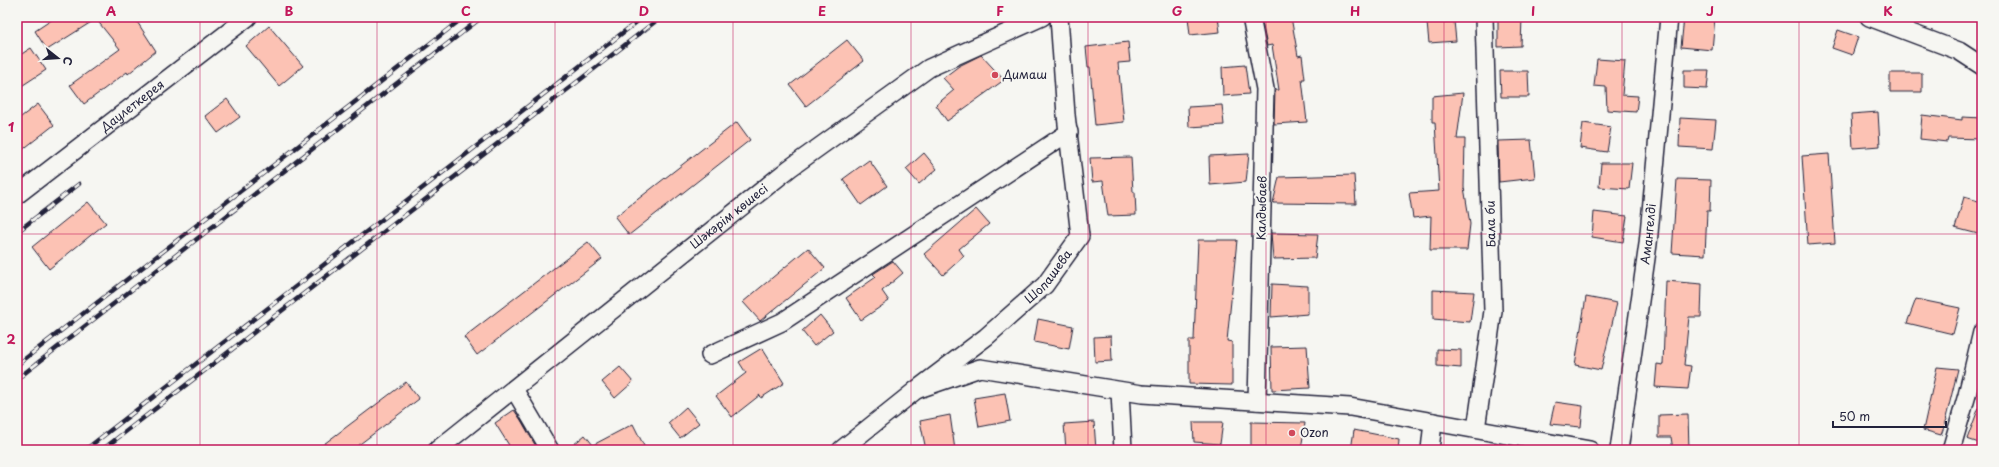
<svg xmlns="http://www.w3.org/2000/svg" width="1999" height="467" font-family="'Playpen Sans',sans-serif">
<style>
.building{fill:#fcc2b4;stroke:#22223b}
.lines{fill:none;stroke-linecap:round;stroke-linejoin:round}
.minor-casing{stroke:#22223b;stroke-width:20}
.minor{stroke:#f6f6f2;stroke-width:17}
.rail-casing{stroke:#22223b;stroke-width:4.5}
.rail{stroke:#f6f6f2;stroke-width:3;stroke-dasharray:9;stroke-linecap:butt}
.grid{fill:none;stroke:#c2185b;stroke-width:1;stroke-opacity:0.55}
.poi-dot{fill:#d1495b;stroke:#f6f6f2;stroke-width:1.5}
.labels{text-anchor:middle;stroke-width:4;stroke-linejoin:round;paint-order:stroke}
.poi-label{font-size:12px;fill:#22223b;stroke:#f6f6f2;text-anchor:start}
.street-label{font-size:12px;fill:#22223b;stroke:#f6f6f2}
.neatline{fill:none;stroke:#c2185b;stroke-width:1.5}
.grid-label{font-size:13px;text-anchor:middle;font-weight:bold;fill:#c2185b}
</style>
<rect width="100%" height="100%" fill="#f6f6f2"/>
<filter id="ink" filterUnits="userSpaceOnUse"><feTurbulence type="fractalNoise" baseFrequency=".025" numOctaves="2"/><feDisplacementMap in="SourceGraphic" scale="8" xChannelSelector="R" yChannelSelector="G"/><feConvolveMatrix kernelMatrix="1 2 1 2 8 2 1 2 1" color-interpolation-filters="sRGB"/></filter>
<g filter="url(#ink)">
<path class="building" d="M56,17H134L156,51L128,74L127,72L84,104L70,85L120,49L96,19L47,50L35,31Z
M1188,17H1218L1220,32L1190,35Z
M1261,17H1291L1298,56L1302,55L1305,79H1302L1307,122L1274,124L1275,90H1279L1272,45L1267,46Z
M1498,17H1522L1521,46L1498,47Z
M1684,17H1715L1712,50L1681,47Z
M1454,21L1456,41L1429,43L1427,23Z
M269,26L303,66L279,86L246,46Z
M1838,30L1858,37L1852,55L1832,48Z
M847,40L864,61L806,106L790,85Z
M1128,42L1130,62L1118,63L1124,122L1095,125L1090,67H1088L1086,47Z
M31,48L46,70L17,89V57Z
M981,55L1004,80L947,121L936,105L954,90L943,78L959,66Z
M1597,59L1625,61L1622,95L1638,96L1636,112L1607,110L1606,87L1594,86Z
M1245,65L1249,94L1223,96L1222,67Z
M1684,70H1709L1707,89L1684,88Z
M1500,71H1528L1529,97H1501Z
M1890,73H1922V92H1890Z
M1463,93L1457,139H1465L1464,187L1470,224L1467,250H1430L1431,216L1413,218L1409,193L1439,191L1435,122H1432V96Z
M227,99L240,117L218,133L205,116Z
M38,104L54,125L17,154V120Z
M1222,105L1224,125L1189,127L1188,107Z
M1878,112L1880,146L1853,148L1851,114Z
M1922,115L1962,120V117L1982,118V139L1948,138L1947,142L1920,139Z
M1680,118L1716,120L1713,149L1679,147Z
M737,122L750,140L629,235L615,217Z
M1583,123L1611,127L1607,152L1580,148Z
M1531,140L1535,178L1499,182L1498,141Z
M924,153L937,169L919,184L906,169Z
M1249,154L1246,182L1210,185L1209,156Z
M1829,154L1835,243L1808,245L1802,156Z
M1131,157L1133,192H1135L1136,215L1108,216L1103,181L1092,182L1090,158Z
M869,160L887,186L861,205L843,179Z
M1601,163H1632L1629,189L1599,187Z
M1354,175L1356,204L1273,203L1279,177Z
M1677,179L1711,180L1710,211H1707L1705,255L1672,253Z
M1964,197L1982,202V235L1955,228Z
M88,202L106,223L49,269L32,247Z
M976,209L989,224L959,249L964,256L943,275L924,254Z
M1594,212L1627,216L1623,242L1592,237Z
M1271,233L1318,234L1315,258L1273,259Z
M1198,240H1237L1227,341L1232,342V385L1189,384V340H1194Z
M588,242L602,259L477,355L464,337Z
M808,248L825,268L760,321L743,302Z
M893,261L903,273L882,291L889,301L861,320L846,298L876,277L873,274Z
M1666,281L1702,284L1701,317H1689L1684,365L1691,366L1688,389L1655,387L1657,364L1663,365Z
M1272,284L1308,286V314L1271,317Z
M1433,290L1474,292L1470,322L1433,319Z
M1586,297L1617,303L1601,370L1575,365Z
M1916,299L1960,308L1953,334L1907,323Z
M820,315L833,331L814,346L802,331Z
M1038,319L1073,326L1069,349L1034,342Z
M1111,336L1112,361L1095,362L1094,337Z
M1307,346L1310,388L1272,390L1271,347Z
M762,348L784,383L761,398L760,395L732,417L716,396L746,373L739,362Z
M1437,349L1461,350V368L1437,366Z
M620,367L633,382L615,398L602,382Z
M1937,367L1958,369L1946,418L1947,419L1941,435L1923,430Z
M406,382L419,399L352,450H316Z
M1005,393L1010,421L979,427L974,398Z
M1555,402L1583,406L1581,427L1550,424Z
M1981,402H1982V444L1967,439Z
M686,407L699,423L680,438L668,423Z
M514,410L521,420L538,450H512L495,423Z
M1688,414L1689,450H1673L1671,437H1659V415Z
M950,415L955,450H926L920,421Z
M1094,422L1096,450H1066L1064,424Z
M1193,422H1223L1220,444L1194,442Z
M1251,422L1305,423L1301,450H1251Z
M633,424L646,450H567L585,435L593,445Z
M1354,430L1399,439L1398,450H1351Z"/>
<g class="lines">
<defs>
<g id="minor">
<path d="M1251,17L1265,89L1257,401"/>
<path d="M1869,17L1959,51L1982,66"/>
<path id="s1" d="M17,195L248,17"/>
<path d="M710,355L782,322L1069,132"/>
<path d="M514,389L550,450"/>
<path d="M916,390L980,368L1142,394L1350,407L1590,450"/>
<path d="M1120,391L1123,450"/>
<path d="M1476,429L1493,311L1484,17"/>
<path id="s2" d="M437,450L790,168L929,68L1042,17"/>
<path id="s3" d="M841,450L916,390L986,337L1045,285L1080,236L1066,115L1059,17"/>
<path d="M1430,450L1433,422"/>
<path id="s4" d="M1619,450L1648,244L1669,17"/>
<path d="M1951,450L1967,395L1982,332"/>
</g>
</defs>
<use href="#minor" class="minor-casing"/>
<use href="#minor" class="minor"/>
<defs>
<path id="rail" d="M17,232L79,184
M17,365L464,17
M17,379L482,17
M85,450L643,17
M102,450L661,17"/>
</defs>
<use href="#rail" class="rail-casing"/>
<use href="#rail" class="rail"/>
</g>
</g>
<path class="grid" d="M200,17V450M377,17V450M555,17V450M733,17V450M911,17V450M1088,17V450M1266,17V450M1444,17V450M1622,17V450M1799,17V450M17,234H1982"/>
<g class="poi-dot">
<circle cx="995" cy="75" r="4"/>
<circle cx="1292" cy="433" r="4"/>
</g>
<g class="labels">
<g class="poi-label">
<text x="1003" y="79">Димаш</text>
<text x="1300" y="437">Ozon</text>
</g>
<g class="street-label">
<text dy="4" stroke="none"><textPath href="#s1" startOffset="146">Даулеткерея</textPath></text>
<text transform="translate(1262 208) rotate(-89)" y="4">Калдыбаев</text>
<text dy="4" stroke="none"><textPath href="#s2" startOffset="374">Шәкәрім көшесі</textPath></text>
<text transform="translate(1491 224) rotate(-91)" y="4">Бала би</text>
<text dy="4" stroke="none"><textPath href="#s4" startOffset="218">Амангелді</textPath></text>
<text dy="4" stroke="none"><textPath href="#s3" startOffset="271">Шопашева</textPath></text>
</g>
</g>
<rect width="1999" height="467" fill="none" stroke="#f6f6f2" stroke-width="44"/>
<g transform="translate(58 58) rotate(107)" stroke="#f6f6f2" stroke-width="3" paint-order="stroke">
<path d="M0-3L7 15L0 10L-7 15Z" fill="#22223b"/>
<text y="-6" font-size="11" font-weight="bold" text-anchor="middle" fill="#22223b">С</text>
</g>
<path d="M1833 421v6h113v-6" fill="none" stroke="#22223b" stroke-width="2"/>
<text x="1839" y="421" font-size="12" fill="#22223b" stroke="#f6f6f2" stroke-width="3" paint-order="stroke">50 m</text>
<rect x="22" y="22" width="1955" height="423" class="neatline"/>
<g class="grid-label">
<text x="111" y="16">A</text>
<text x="289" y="16">B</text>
<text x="466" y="16">C</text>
<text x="644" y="16">D</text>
<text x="822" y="16">E</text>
<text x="1000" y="16">F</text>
<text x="1177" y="16">G</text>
<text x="1355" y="16">H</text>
<text x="1533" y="16">I</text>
<text x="1710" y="16">J</text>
<text x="1888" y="16">K</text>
<text x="11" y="132">1</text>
<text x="11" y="344">2</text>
</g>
</svg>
